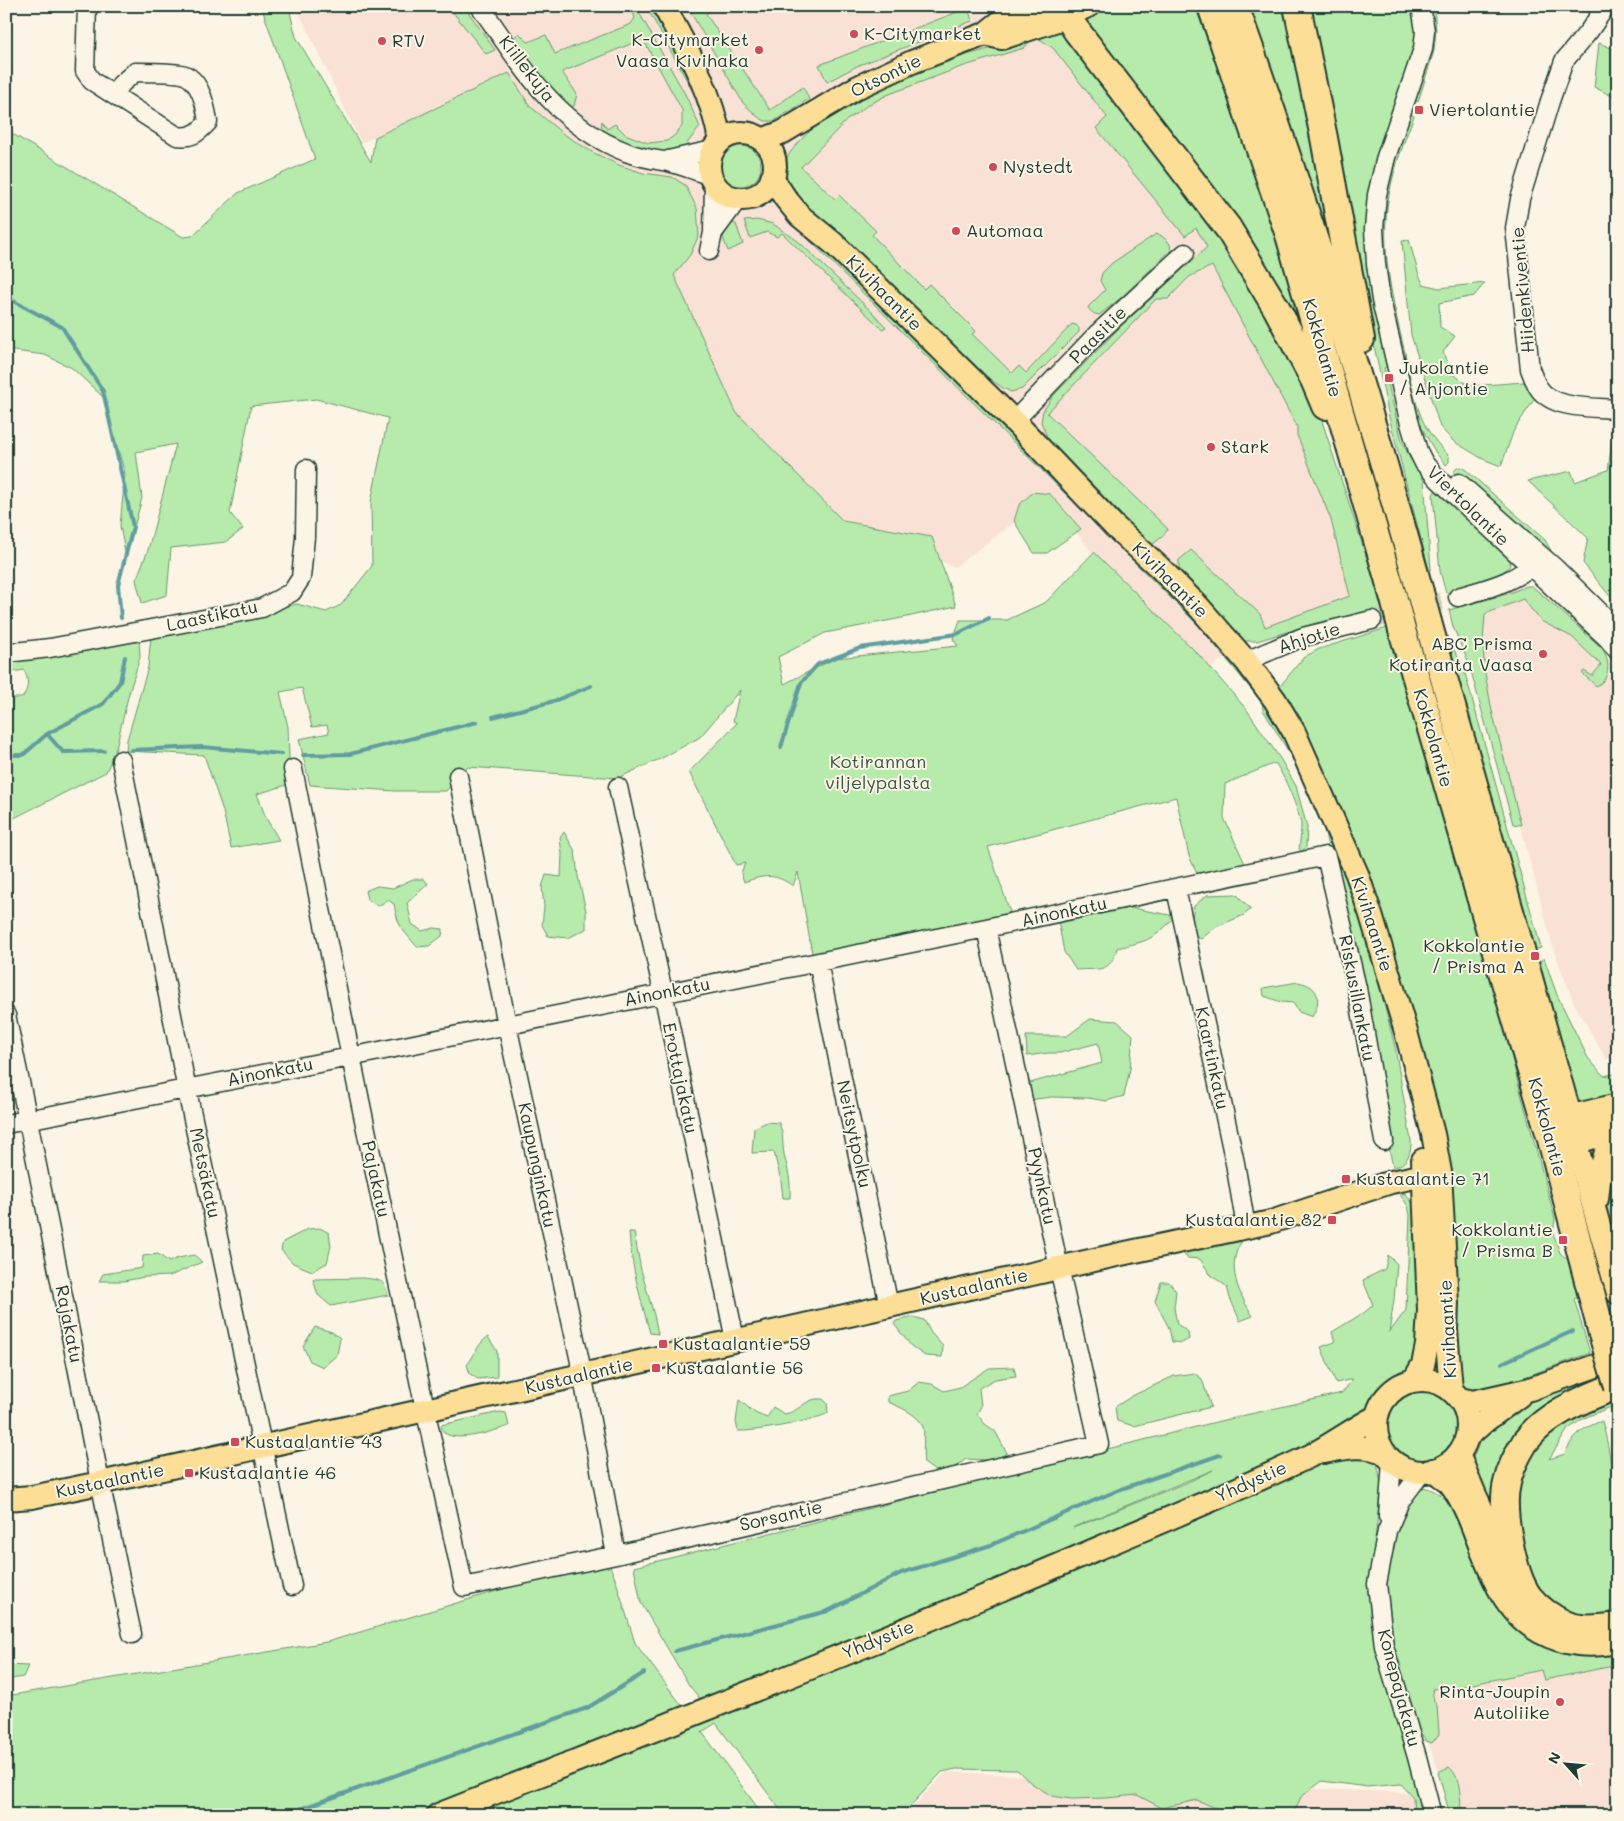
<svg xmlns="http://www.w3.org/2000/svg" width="1624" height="1821" font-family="Mali,sans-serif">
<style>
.built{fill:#f9e2d5}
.green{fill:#b7ebac;stroke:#6b9470;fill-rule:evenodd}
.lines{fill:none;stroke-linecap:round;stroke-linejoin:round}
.stream{stroke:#619da0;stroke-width:4}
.minor-tunnel{stroke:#d0d0c2;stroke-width:18;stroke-dasharray:18 9;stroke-linecap:butt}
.minor-casing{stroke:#1f3d34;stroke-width:21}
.major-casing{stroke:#1f3d34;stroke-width:26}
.highway-casing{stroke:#1f3d34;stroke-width:30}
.minor{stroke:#fcf5e5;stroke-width:18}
.major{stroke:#fdde96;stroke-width:22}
.highway{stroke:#fdde96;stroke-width:26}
.highway-bridge-casing{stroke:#1f3d34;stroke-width:30;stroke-linecap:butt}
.highway-bridge{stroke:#fdde96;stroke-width:26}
.poi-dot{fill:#d1495b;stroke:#fcf5e5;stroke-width:2}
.labels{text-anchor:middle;stroke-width:4;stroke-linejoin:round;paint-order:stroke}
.poi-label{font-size:18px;fill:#1f3d34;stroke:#fcf5e5;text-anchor:start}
.street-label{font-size:18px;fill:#1f3d34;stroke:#fcf5e5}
.park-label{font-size:18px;fill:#365746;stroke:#fcf5e5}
</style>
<rect width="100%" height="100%" fill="#fcf5e5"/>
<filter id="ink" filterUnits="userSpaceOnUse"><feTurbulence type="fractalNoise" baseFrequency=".02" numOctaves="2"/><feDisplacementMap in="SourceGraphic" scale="10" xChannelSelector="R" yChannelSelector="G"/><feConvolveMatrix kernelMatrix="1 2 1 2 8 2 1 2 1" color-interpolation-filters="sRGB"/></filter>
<g filter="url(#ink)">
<path class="built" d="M296,6H1041L1050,28L1212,240V265L1297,427V435L1331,520L1351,597L1265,627L1209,669L1094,555L1049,496L955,567L940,561L932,537L843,521L736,412L674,275L690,255L672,177L643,173L619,165L592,152L562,133L530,106L509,74L361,143Z
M1526,585L1532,586L1540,591L1601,647L1606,652L1609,660V666L1607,674L1618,683V1057L1606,1059L1574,1003L1554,951L1462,609Z
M1618,1656V1815H1451L1440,1775L1406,1682Z
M946,1772L1412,1793L1415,1815H905Z"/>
<path class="green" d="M261,6L289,8L296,37L371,162L375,137L509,73L530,106L562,133L592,152L619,165L643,173L672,177L685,185L697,208L699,235L690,255L674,275L736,412L843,521L932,537L956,606L902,618L825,633L778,657L784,684L836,658L958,646L953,639L960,620H1007L1046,602L1094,552L1199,655L1247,710L1281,760L1296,786L1307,827L1306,847L1302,852L1299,849C1300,841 1301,833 1301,825C1300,813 1283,772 1275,763L1225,784L1224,818L1246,866L1198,875L1189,856L1176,797L988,847L1012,918L813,959L798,872L793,886C775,873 765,875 744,882L741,873L745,863L736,865L689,772L737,723L733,721L740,690L700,737L664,757L618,778L468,767L446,791H395L310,785L299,739L329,733L327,725L312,727L302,688L280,692L288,727L290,784L257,794L266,818L279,840L231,848L223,811L204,755L126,751L127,740L148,667L151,636L297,604L326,612L341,605L372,566L371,502L388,418L316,399L251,406L230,513L243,529L226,542L171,548L167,595L142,603L136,580L148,550L176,444L136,452L142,498L126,557L120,526L125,474L103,397L72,368L45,355L6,350V130L183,237L192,236L238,193L315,159Z
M448,6H464L495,50L486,54Z
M646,6H650L709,116L708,119Z
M687,6H709L711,10L706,14L770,110L803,87L809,99L774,121H765L758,117L743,103Z
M1106,6H1195L1270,213L1305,328L1290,310L1079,14Z
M1249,6H1288L1342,281Z
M1303,6H1412C1419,19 1418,34 1416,48L1379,154L1389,366L1384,368L1402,441L1410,458L1424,480L1431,569L1429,570L1389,417Z
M1429,6H1434L1436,30L1434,51L1418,102L1413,100Z
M636,7L685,94L700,127L688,142L684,152C654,153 634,148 607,136L608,133L601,128L602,121L607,129L615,124L625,134L648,143L667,141L675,135L682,126V110L643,39L562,72L577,94L574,106L569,109L550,90L511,40L519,33L528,42L546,35L555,54L631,24L635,18L632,10Z
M968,8L972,21L857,66L827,82L819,65Z
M1058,31L1069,35L1264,297L1319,412L1376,586L1382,610L1340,623L1320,622L1257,641H1245L1179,571V560L1191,550L1260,614L1265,627L1350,596L1331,520L1297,435V427L1212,266L1189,277L1168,299H1156L1047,413L1168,529L1163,536L1153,544L1144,538L1048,439L1041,422L1043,411L1053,396L1120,327L1207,247L1196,228L1185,236L1096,128L1107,117L1053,48L1038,38L1029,42L1024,48L961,67L887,95L868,105L847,120L801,167L835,199L839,195L876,231L872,235L924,289L929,284L976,331L972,334L1012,373L1019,366L1026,373L1072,324L1076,325L1079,328V332L1022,389L1011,392L1003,388L980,372L920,320L786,191C775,171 786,156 800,141C866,71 969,56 1058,31Z
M1599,43L1618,51V99L1594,87Z
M1409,113L1414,116C1404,142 1394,168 1389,195C1379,248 1393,302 1405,353C1409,374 1413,396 1421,416C1427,432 1437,443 1449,456V462L1446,465L1436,453L1416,418L1388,299L1381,230L1384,196L1393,159Z
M721 166a20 20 0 1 1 40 0a20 20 0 1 1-40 0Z
M757,220L773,224L798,241L873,313L886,327L882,329L782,233L777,237L767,232L750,238L744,221Z
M728,222L736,224L743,244L728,251L723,238Z
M793,224L814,237L1040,460L1205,628L1254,688L1251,689L1199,626Z
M1156,234L1162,236L1170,244L1171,250L1122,297L1099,315C1094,314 1090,312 1088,307L1105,290L1100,281L1102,273L1112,263Z
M1409,240L1418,272L1423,284L1439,288L1485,283L1474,296L1439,303L1440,327L1455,336L1443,352L1451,373L1470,386L1524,382L1535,398L1514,430L1501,466L1483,459L1453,441L1440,427L1411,335L1402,241Z
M1615,420H1618V606L1583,563L1588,538L1528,481L1571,471L1575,482L1608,470Z
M1461,467L1466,470L1545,540L1554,556L1482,500L1453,472L1457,468Z
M1438,486L1507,551L1511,560L1509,567L1499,575L1446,593L1440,571L1433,495Z
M1033,492L1050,494L1081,529L1047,553H1034L1014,521L1019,505Z
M1527,586H1532L1539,592L1601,647C1610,658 1612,679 1596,686L1582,673L1584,671L1592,676L1601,665L1572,637L1541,621L1523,599L1485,614L1483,642L1485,673L1492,711L1521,825L1513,824L1469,664L1453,627L1449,610L1507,594Z
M1387,628L1418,711L1492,973L1516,1075L1555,1219L1553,1233L1560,1253L1568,1260L1584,1294L1574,1299L1590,1353L1478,1394L1460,1388L1454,1265L1365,867L1335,795L1280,686L1304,657L1319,649Z
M135,638L139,640L140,657L128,697L115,752L106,772L6,822V698H22C29,689 29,680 24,670L6,673V656Z
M1449,641L1463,666L1541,948L1534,950L1495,832Z
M1262,699L1298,756L1362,916L1395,1047L1411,1141C1412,1153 1406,1166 1393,1167L1322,818L1298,767L1263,710Z
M564,832L575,851L578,876L586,911V929L568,938L548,936L542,925L544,907L542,887L546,875L561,877L562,854L560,838Z
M413,879H424L428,884L407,903L412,924L422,931L434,928L443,929L442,936L429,946L417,947C402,928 399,930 394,904L388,900L378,906L367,899L365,891L377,886L393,888Z
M1236,894L1251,909L1244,915L1216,927L1201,939L1195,936L1191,924L1194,906L1207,895Z
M1121,906L1175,916C1155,940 1147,941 1117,948C1110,974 1100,968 1076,970L1064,952L1058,920Z
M1544,958L1557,995L1588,1058L1604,1076L1618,1073V1101L1584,1105L1574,1096L1548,997L1540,961Z
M1298,982C1320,986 1322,1000 1312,1017L1299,1012L1293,1003L1281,1002L1264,996L1263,988Z
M1090,1019L1117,1021L1133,1035L1130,1069L1124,1096L1106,1101L1088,1098L1051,1097L1029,1100L1030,1083L1102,1063L1098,1043L1060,1053H1048L1027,1056L1026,1036H1067Z
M767,1122L779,1123C784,1136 782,1142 784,1154C788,1172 791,1179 790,1198H783L781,1181L774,1152L752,1153L754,1128Z
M1618,1143V1259L1603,1188Z
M1399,1193L1406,1194L1416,1208L1425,1290L1412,1369L1357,1416L1313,1445L893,1624L701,1700L689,1685L641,1603L634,1567L1224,1420L1342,1393L1353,1379L1336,1383L1321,1347L1335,1342L1332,1332L1365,1312L1373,1305L1363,1280L1385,1269L1388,1255L1397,1264L1394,1300L1389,1333L1406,1310L1410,1215L1408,1206ZM1213,1470L1188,1482L1073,1528L1074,1527Z
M320,1228L329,1233L331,1246L327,1263L312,1271L293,1263L281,1250L283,1242L308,1229Z
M629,1232H634L641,1270L654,1315L658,1334L650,1333C641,1300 631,1266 629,1232Z
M1242,1241C1225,1265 1239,1295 1253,1316L1240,1321L1230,1298L1227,1287L1210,1274L1200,1259L1187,1258L1183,1253Z
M158,1254L169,1262L178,1258L194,1255L202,1262L170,1276L144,1277L124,1281H99L103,1274L142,1268L143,1256Z
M363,1278C378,1280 384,1278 388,1295L331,1306L318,1295L313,1279Z
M1161,1282H1169L1176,1291L1174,1308L1177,1324L1188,1332L1189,1339L1182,1343L1172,1342L1169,1328L1155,1301Z
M914,1317L924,1320L931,1333L943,1346L942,1357L925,1356L911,1346L894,1324L896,1321Z
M315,1327L332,1332L340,1338L337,1355L323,1367L310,1361L303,1346Z
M488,1337L497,1351V1377L478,1379L470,1374L467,1365C474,1357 479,1341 488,1337Z
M1014,1367L1016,1376L995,1379L979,1388L981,1406L977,1414L985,1424L995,1431L1007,1453L998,1458L987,1460L966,1459L956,1467L935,1471L924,1463C922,1452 925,1436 923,1427C919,1414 899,1407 888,1402V1396L908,1391L919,1382L932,1384L944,1391L960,1387L989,1368Z
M1618,1368L1544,1414L1500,1527L1472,1468L1473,1458L1480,1441L1508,1414L1537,1397Z
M1194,1373L1202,1379L1211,1407L1134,1426L1117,1421L1115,1407L1132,1396L1174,1376Z
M1386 1429a37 37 0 1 1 74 0a37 37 0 1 1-74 0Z
M1618,1394V1404L1584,1418L1568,1429L1549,1459L1565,1454C1573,1435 1582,1428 1602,1421C1619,1483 1618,1547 1618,1610L1589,1617L1559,1607L1539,1595L1518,1553V1471L1555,1422Z
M816,1399H823L827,1403L828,1413C815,1421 754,1432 738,1431L736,1422L739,1400L755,1413L767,1418L773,1407L784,1414C799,1412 803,1401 816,1399Z
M500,1412L506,1413L509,1426C496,1430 443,1449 441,1425Z
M1355,1454L1377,1462L1381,1484L1373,1560L1375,1643L1420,1798L1423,1815H1414L1413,1797L1401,1784L1367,1787L1322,1781L1301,1797L1293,1815H1260L1250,1812L1227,1813L1197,1800L1162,1808L1137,1795L1106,1798L1071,1799L1052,1796L1031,1783L1017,1770L956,1769L942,1772L902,1815H784L716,1723L702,1732L763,1815H461L1314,1465L1340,1455Z
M1423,1487L1430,1489L1441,1495L1450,1504L1462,1524L1479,1569L1618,1653V1665L1544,1680L1541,1670L1458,1687L1432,1689L1434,1701L1437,1706L1439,1734L1432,1743L1426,1741L1416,1725L1392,1651L1386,1595L1389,1555L1404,1511L1416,1492Z
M610,1566L616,1581L635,1643L683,1707L500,1782L414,1815H6V1696L327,1642L530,1581L576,1570Z
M6,1665L28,1666L23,1677L6,1680Z
M1449,1767C1462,1778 1460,1799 1461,1815H1450L1438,1772Z"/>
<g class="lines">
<path class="stream" d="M6,297L62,327L103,391L133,527L118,585L121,618
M493,717L554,701L591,686
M47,734L63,752L104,751
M781,747L801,683L818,664L860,648L957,634L989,618
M131,750L202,747L281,754
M6,755H23L47,734L103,704L120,682L125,657
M303,755L350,754L477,722
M1502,1363L1573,1331
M675,1651L828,1611L901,1573L991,1545L1121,1489L1220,1455
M246,1815L253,1813L273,1815
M283,1815L587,1708L644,1673"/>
<path class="minor-tunnel" d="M1372,620L1458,597"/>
<defs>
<path id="minor" d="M87,6L85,71L92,81L177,136C192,138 198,133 208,122C206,107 201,82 185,75C178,72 145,72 135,72L121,84L115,94
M480,6C521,65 556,125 626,152C638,157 650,159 663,161C679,164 694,170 710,176
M1421,6L1425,31L1423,49L1386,157L1377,195L1374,229L1376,264L1381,300L1409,420L1418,451L1424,463L1439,480L1608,639L1618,651
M1606,6L1589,31L1564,61L1550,101L1520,199L1515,228L1530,369C1532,375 1535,382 1538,387C1552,410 1594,407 1618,409
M668,160L713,150
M713,233L738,199
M709,251L713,233L714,185
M1014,421L1098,333L1185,253
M1459,483L1554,567L1618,630
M1458,597C1489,588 1517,582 1540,558
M6,650L15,652L50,648L262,608L292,592L301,578L305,537L306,469
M1246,661L1303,637L1372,620
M121,760L190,1105L292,1586
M293,769C347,1043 404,1315 464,1587L616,1555L1099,1444L1059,1268L986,928
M458,776L507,1025L579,1357L616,1555
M618,787L663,992L735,1340
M1176,889L1235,1163L1246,1227
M818,962L889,1306
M6,1015C50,1221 87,1428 132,1634
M6,1124L350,1057L986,928L1326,856L1357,988L1384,1141
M1422,1472L1400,1501L1387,1531L1377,1584L1384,1646L1417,1757L1432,1815
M1388,1516L1392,1461"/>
<path id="major" d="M664,6C687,49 712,92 720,141
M985,34L1002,38L1057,20L1088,6
M709 166a33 33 0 1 1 66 0a33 33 0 1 1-66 0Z
M762,140L783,132L858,87L912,62L985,34L1004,19L1038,6
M772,178L786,199L800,216L833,243L1014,421L1115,527L1159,567L1198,606L1246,661L1275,700L1294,732L1357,874L1371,915L1406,1032L1433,1134L1440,1172L1447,1303L1446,1330L1451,1389
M1570,1123L1618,1293
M1597,1199C1599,1173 1604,1152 1615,1128
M1414,1380L1423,1365L1427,1345L1429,1310L1423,1160
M1376 1426a46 46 0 1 1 92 0a46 46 0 1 1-92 0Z
M1460,1399L1473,1402L1530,1389L1618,1358
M1467,1437L1485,1421L1519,1396
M1324,1452C1344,1448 1365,1443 1385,1453
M1458,1454L1475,1495L1509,1567
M1433,1470C1438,1474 1444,1478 1449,1482C1457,1491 1463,1504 1468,1515C1486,1557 1497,1608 1540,1632C1566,1646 1590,1647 1618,1642
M6,1499L32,1497L100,1483L1121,1254L1271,1222L1391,1182L1440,1172
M438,1815C654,1730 871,1646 1085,1554C1160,1522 1236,1491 1310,1456C1333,1444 1354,1428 1376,1417"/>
<path id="highway" d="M1211,6L1289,235L1394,599
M1235,6C1304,199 1366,394 1420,592
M1297,6L1324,138L1361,339
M1067,16L1076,30L1228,228L1277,309L1314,380L1325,406
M1428,622L1569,1119
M1402,630L1550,1136L1602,1334
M1555,1127L1569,1119L1618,1107
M1550,1136C1574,1146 1595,1134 1618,1127
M1618,1385C1585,1399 1547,1412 1525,1442C1517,1455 1510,1469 1507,1483C1500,1510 1513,1575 1529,1597C1538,1608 1552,1618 1565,1624C1582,1631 1600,1628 1618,1626"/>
</defs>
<use href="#minor" class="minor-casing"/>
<use href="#major" class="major-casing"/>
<use href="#highway" class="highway-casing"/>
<use href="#minor" class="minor"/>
<use href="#major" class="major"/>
<use href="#highway" class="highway"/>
<defs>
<path id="highway-bridge" d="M1420,592L1428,622
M1394,599L1402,630
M1602,1334L1618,1387"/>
</defs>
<use href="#highway-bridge" class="highway-bridge-casing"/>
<use href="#highway-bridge" class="highway-bridge"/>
</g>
</g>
<g class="poi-dot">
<circle cx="854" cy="34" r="5"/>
<circle cx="382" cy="41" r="5"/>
<circle cx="759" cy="50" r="5"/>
<rect x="1414" y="105" width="10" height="10" rx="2.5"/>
<circle cx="993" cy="167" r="5"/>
<circle cx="956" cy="231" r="5"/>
<rect x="1384" y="373" width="10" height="10" rx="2.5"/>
<circle cx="1211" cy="447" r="5"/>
<circle cx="1543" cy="654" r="5"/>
<rect x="1530" y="951" width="10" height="10" rx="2.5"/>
<rect x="1341" y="1174" width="10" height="10" rx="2.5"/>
<rect x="1327" y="1215" width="10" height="10" rx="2.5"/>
<rect x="1558" y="1235" width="10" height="10" rx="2.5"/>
<rect x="658" y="1339" width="10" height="10" rx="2.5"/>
<rect x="651" y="1363" width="10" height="10" rx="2.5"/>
<rect x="230" y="1437" width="10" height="10" rx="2.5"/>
<rect x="184" y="1468" width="10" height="10" rx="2.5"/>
<circle cx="1560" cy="1702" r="5"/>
</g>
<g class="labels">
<g class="poi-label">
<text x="864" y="40">K-Citymarket</text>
<text x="749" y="46" text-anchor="end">K-Citymarket<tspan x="749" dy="21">Vaasa Kivihaka</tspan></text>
<text x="392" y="47">RTV</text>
<text x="1429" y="116">Viertolantie</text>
<text x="1003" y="173">Nystedt</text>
<text x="966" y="237">Automaa</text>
<text x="1399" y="374">Jukolantie<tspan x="1399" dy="21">/ Ahjontie</tspan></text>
<text x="1221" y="453">Stark</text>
<text x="1533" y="650" text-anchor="end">ABC Prisma<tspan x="1533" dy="21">Kotiranta Vaasa</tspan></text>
<text x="1525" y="952" text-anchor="end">Kokkolantie<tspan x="1525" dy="21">/ Prisma A</tspan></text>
<text x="1356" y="1185">Kustaalantie 71</text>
<text x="1322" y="1226" text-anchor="end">Kustaalantie 82</text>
<text x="1553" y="1236" text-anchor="end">Kokkolantie<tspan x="1553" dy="21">/ Prisma B</tspan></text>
<text x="673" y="1350">Kustaalantie 59</text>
<text x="666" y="1374">Kustaalantie 56</text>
<text x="245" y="1448">Kustaalantie 43</text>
<text x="199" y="1479">Kustaalantie 46</text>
<text x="1550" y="1698" text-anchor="end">Rinta-Joupin<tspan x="1550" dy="21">Autoliike</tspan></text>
</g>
<g class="street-label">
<text transform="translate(527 69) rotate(52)" y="6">Kiillekuja</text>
<text transform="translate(886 76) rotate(-26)" y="6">Otsontie</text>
<text transform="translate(1523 290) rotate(-95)" y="6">Hiidenkiventie</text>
<text transform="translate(884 293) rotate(45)" y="6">Kivihaantie</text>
<text transform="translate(1098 335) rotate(-45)" y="6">Paasitie</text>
<text transform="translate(1322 348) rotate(74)" y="6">Kokkolantie</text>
<text transform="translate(1468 506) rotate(44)" y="6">Viertolantie</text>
<text transform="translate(1170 580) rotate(45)" y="6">Kivihaantie</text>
<text transform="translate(212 616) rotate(-12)" y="6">Laastikatu</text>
<text transform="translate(1309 638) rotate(-18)" y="6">Ahjotie</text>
<text transform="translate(1433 738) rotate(74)" y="6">Kokkolantie</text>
<text transform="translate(1064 912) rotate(-12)" y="6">Ainonkatu</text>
<text transform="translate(1372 924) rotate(72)" y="6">Kivihaantie</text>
<text transform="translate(667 992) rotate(-11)" y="6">Ainonkatu</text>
<text transform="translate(1357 998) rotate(79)" y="6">Riskusillankatu</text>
<text transform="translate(1212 1058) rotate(78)" y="6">Kaartinkatu</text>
<text transform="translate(270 1072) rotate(-11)" y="6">Ainonkatu</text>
<text transform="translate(680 1078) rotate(78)" y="6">Erottajakatu</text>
<text transform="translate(1547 1127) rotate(75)" y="6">Kokkolantie</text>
<text transform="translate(854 1134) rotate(78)" y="6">Neitsytpolku</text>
<text transform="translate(537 1165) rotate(78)" y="6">Kaupunginkatu</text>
<text transform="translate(205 1173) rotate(78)" y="6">Metsäkatu</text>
<text transform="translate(376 1179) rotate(78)" y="6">Pajakatu</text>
<text transform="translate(1042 1186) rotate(78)" y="6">Pyynkatu</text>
<text transform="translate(974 1287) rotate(-13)" y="6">Kustaalantie</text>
<text transform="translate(69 1324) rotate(79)" y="6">Rajakatu</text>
<text transform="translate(1448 1329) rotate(-93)" y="6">Kivihaantie</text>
<text transform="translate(579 1376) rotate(-13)" y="6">Kustaalantie</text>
<text transform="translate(110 1481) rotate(-12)" y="6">Kustaalantie</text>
<text transform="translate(1251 1482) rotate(-24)" y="6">Yhdystie</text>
<text transform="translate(781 1516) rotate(-13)" y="6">Sorsantie</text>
<text transform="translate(878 1640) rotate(-22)" y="6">Yhdystie</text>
<text transform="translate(1399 1688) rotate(75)" y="6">Konepajakatu</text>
</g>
<g class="park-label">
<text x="878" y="768">Kotirannan<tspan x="878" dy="21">viljelypalsta</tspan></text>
</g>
</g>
<rect width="1624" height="1821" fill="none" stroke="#fcf5e5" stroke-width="25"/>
<rect x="12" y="12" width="1599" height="1796" fill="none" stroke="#1f3d34" stroke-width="2" filter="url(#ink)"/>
<g transform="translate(1566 1764) rotate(297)" stroke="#fcf5e5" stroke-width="4" paint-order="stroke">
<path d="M0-4L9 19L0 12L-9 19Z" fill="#1f3d34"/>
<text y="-8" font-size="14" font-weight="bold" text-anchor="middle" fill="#1f3d34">N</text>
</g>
</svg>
